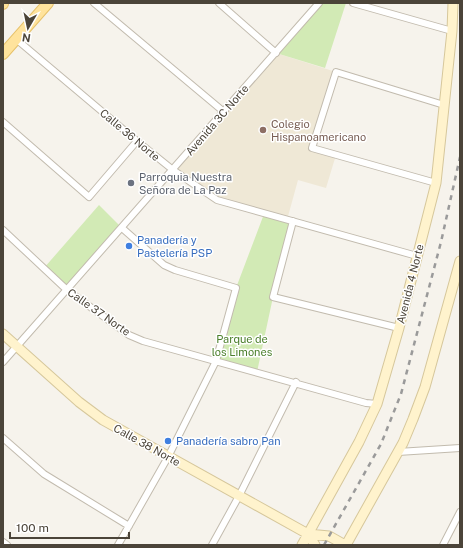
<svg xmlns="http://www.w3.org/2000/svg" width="463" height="548" font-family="'Public Sans',sans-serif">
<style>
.education{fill:#efe8d6}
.green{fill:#d2eab5}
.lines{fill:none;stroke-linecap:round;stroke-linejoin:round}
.street-casing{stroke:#c2bbae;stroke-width:8}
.secondary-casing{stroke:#d6c79b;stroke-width:11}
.primary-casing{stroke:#e6c16a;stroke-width:12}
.street{stroke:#fff;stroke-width:6}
.secondary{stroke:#fff3cd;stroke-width:9}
.primary{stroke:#ffe39c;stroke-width:10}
.rail{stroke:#9a9a9a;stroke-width:2.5;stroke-dasharray:5 5;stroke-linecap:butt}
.education-dot{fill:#8d6e63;stroke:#fff;stroke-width:1.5}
.worship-dot{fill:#6b7280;stroke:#fff;stroke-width:1.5}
.shop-dot{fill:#3f7fe0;stroke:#fff;stroke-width:1.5}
.labels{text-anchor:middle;stroke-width:3;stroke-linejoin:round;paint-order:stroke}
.street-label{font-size:11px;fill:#4b4439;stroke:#fff}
.education-label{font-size:11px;fill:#785e54;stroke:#fff;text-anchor:start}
.worship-label{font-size:11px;fill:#5b616d;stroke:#fff;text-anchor:start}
.shop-label{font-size:11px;fill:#366cbe;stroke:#fff;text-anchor:start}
.park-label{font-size:11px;fill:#4a7f2a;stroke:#fff}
</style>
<rect width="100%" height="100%" fill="#f6f3ec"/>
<path class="education" d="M276,53L336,72L312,148L336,155L326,188L298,180L287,220L217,200L173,170Z"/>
<path class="green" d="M319,3H346L325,68L276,53Z
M99,205L122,228L67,290L44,268Z
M264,214L293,221L273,297L257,372L216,361L236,288Z"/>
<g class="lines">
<defs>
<path id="street" d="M94,3L224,112
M219,3L276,53
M353,3L452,31
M16,39L137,141L173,170L217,200L417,256
M3,122L89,197L137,141
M436,183L312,148L336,72L444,105
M293,221L273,297L399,328
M3,230L67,290L129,335L143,341L366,403L377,404
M3,362L319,3
M3,438L44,474L129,526
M398,452L460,448
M3,542L7,545
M118,545L168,457L216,361L236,288L175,270L164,265L122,228
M212,545L239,496L296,382
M443,545L460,512"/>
<path id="secondary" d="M3,334L79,402L103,420L308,534L329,536L345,545
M308,534L315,545
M302,545L359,442L377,404L399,328L436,183L452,31L453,3
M346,545L403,443L413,419L425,387L460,261"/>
<path id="primary" d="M3,4V3
M3,54L48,3"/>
</defs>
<use href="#street" class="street-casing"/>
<use href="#secondary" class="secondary-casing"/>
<use href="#primary" class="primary-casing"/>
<use href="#street" class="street"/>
<use href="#secondary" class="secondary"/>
<use href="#primary" class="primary"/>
<path class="rail" d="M324,545L381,444L401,394L441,242L460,157"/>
</g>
<circle class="education-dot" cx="263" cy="130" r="4"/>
<circle class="worship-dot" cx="131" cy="183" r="4"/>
<g class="shop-dot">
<circle cx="129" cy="246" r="4"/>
<circle cx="168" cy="441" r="4"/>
</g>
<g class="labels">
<g class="street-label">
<text transform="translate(217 120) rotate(-49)" y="4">Avenida 3C Norte</text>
<text transform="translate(130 135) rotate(40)" y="4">Calle 36 Norte</text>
<text transform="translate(410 284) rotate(-76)" y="4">Avenida 4 Norte</text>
<text transform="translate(99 312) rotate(35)" y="4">Calle 37 Norte</text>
<text transform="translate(147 445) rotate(29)" y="4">Calle 38 Norte</text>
</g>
<g class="education-label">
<text x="271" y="128">Colegio<tspan x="271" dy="13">Hispanoamericano</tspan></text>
</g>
<g class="worship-label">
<text x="139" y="181">Parroquia Nuestra<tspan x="139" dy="13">Señora de La Paz</tspan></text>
</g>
<g class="shop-label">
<text x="137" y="244">Panadería y<tspan x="137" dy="13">Pastelería PSP</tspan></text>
<text x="176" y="445">Panadería sabro Pan</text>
</g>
<g class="park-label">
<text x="242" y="343">Parque de<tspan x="242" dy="13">los Limones</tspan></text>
</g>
</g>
<rect width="463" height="548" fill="none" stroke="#4b4439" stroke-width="8"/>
<g transform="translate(28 28) rotate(189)" stroke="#ffffff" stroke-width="3" paint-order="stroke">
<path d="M0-3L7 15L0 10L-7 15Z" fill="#4b4439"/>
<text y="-6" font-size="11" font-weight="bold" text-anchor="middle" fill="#4b4439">N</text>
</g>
<path d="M10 532v6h119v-6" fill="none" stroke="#4b4439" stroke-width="2"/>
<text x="16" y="532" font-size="12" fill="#4b4439" stroke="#ffffff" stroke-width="3" paint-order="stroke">100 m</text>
</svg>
